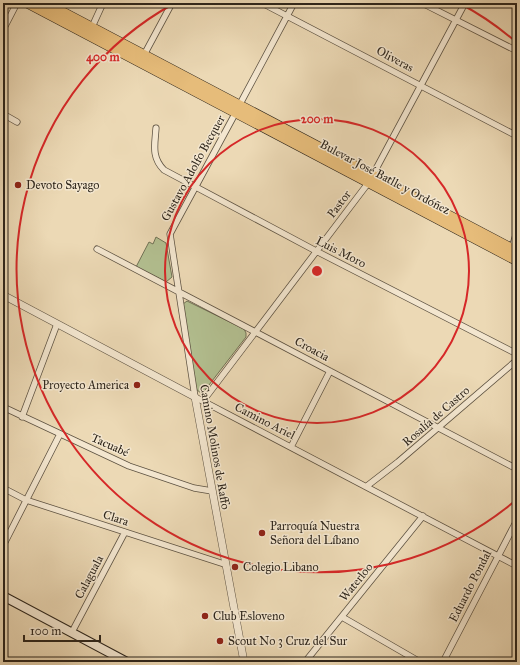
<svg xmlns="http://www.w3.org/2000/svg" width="520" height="665" font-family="'IM FELL Great Primer',serif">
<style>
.green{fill:#b3c091;stroke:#707256}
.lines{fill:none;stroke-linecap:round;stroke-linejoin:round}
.minor-casing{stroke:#5d5242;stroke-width:7}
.tertiary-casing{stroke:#5d5242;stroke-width:8}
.secondary-casing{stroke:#2d251b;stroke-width:10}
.primary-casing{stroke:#2d251b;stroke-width:10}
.minor{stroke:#f3e6cf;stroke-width:5.5}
.tertiary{stroke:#f3e6cf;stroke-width:7}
.secondary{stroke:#f3e6cf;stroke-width:8}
.primary{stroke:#e6bc7a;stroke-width:9}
.ring{fill:none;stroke:#d62828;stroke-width:2}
.poi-dot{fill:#8f2418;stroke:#f3e6cf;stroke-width:1.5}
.labels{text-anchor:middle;stroke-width:3;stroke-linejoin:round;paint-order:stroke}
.street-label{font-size:12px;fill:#2d251b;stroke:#f3e6cf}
.poi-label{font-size:12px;fill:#2d251b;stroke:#f3e6cf;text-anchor:start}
.centre{fill:#d62828;stroke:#f3e6cf;stroke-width:2}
.ring-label{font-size:12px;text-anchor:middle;font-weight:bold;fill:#d62828;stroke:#f3e6cf;stroke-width:3;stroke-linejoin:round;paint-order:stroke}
</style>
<rect width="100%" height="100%" fill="#ecd9b5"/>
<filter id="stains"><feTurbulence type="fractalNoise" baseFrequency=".005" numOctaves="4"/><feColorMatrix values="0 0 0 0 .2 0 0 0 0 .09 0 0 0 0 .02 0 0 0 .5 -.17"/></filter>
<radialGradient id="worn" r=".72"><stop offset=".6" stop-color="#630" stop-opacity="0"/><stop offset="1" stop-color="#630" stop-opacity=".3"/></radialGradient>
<path class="green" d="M156,237L166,243L172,277L166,282L136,267L149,242L153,244Z
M187,301L244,329L246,333V337L202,394L196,389L183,304Z"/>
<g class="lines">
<defs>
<path id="minor" d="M262,3L517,136
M422,3L517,51
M92,27L103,3
M3,30L17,3
M144,55L172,3
M240,104L294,3
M236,112L170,234L195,397L517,566
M3,114L17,122
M156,128C155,144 151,157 164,170L316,251L517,354
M512,248L517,231
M97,249L517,469
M203,401L369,182L465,3
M3,407L129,466L194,488L212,491
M22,417L57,324
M291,447L330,371
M367,486L398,462L517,360
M3,488L26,500L224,564
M3,546L60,434
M342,617L420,662
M72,632L125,532
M305,662L423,516
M443,662L517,520"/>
<path id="tertiary" d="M3,295L195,397L244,662"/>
<path id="secondary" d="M3,596L127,662"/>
<path id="primary" d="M27,3L517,261
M46,3L517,251"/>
</defs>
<use href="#minor" class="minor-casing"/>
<use href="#tertiary" class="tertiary-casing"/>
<use href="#secondary" class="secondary-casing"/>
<use href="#primary" class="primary-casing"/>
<use href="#minor" class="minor"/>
<use href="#tertiary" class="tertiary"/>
<use href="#secondary" class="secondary"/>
<use href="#primary" class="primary"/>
</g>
<g class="ring">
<circle cx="317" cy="271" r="152"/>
<path d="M516 500A303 303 0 1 1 175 3M459 3A303 303 0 0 1 516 42"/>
</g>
<g class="poi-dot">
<circle cx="18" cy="185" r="4"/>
<circle cx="137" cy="385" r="4"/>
<circle cx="262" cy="533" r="4"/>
<circle cx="235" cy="567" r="4"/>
<circle cx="205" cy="616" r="4"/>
<circle cx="220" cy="641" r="4"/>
</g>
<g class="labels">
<g class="street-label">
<text transform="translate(395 59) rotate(28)" y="4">Oliveras</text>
<text transform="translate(193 168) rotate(-61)" y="4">Gustavo Adolfo Becquer</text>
<text transform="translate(385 177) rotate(28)" y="4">Bulevar José Batlle y Ordóñez</text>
<text transform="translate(339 204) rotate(-53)" y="4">Pastor</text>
<text transform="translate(341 252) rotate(27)" y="4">Luis Moro</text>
<text transform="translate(312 349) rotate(28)" y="4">Croacia</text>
<text transform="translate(436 416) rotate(-41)" y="4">Rosalía de Castro</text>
<text transform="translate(265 421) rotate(27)" y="4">Camino Ariel</text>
<text transform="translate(110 445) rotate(24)" y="4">Tacuabé</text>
<text transform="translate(215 447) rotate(80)" y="4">Camino Molinos de Raffo</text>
<text transform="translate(116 518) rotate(18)" y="4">Clara</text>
<text transform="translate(89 577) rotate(-62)" y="4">Calaguala</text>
<text transform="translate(356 582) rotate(-51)" y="4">Waterloo</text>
<text transform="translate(470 586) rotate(-63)" y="4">Eduardo Pondal</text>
</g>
<g class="poi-label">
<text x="26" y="189">Devoto Sayago</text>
<text x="129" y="389" text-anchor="end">Proyecto America</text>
<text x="270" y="530">Parroquía Nuestra<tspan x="270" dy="14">Señora del Líbano</tspan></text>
<text x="243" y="571">Colegio Libano</text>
<text x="213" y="620">Club Esloveno</text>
<text x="228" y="645">Scout No 3 Cruz del Sur</text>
</g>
</g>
<circle cx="317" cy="271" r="6" class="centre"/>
<g class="ring-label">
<text x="103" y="61">400 m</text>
<text x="317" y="123">200 m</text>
</g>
<rect width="520" height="665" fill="none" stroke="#ecd9b5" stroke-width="16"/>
<rect x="4" y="4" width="512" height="657" fill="none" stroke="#2d251b" stroke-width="2"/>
<rect x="8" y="8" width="504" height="649" fill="none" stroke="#2d251b"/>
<path d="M24 635v6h76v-6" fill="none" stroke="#2d251b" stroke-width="2"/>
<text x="30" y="635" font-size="12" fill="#2d251b" stroke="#f3e6cf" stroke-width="3" paint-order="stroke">100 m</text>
<rect width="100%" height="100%" filter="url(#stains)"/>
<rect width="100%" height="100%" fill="url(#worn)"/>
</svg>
